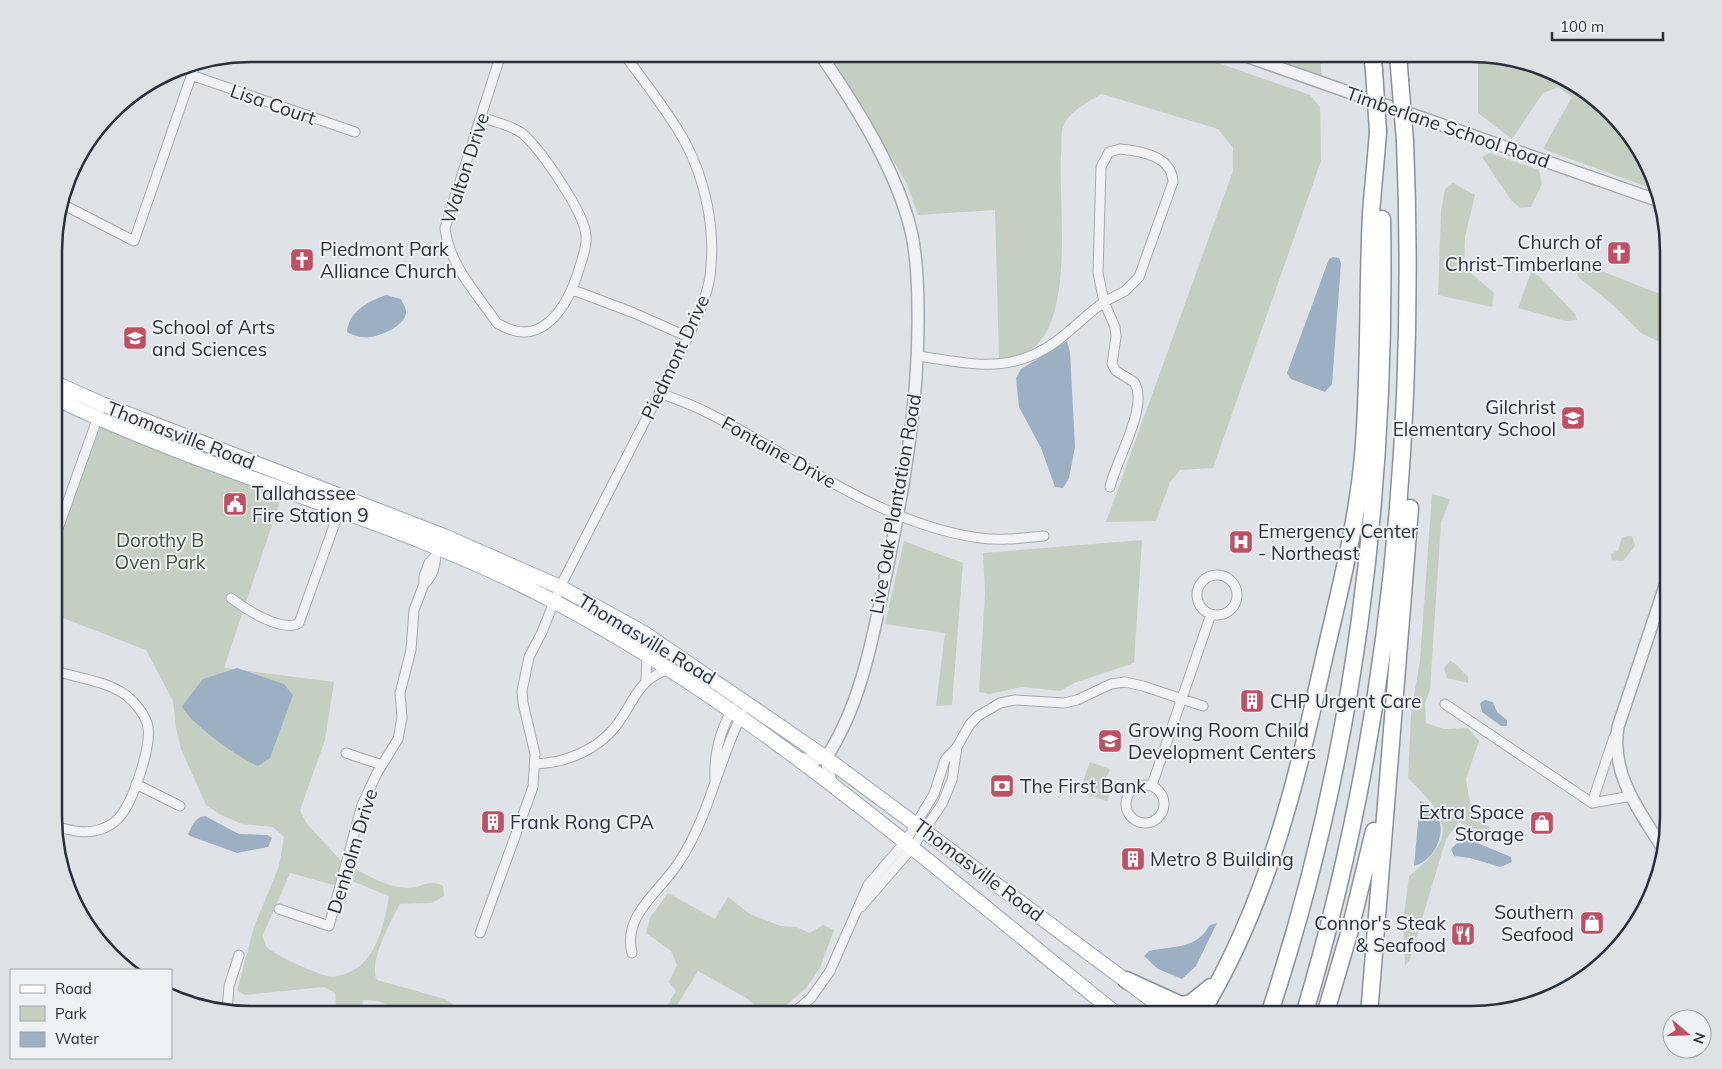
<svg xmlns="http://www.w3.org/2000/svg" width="1722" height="1069" font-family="Mulish,sans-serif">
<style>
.green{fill:#c5cfc1}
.water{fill:#9db0c3}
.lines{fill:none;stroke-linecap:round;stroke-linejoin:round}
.minor-casing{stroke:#a5a9b0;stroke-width:11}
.tertiary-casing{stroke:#a5a9b0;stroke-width:14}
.primary-casing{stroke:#9fa7b1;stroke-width:16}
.motorway-casing{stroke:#88909b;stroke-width:19}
.minor{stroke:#f1f2f5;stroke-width:9}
.tertiary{stroke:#f1f2f5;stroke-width:11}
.primary{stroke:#fff;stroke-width:14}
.motorway{stroke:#fff;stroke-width:16}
.motorway-bridge-casing{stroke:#88909b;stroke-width:19;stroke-linecap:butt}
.motorway-bridge{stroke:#fff;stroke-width:16}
.labels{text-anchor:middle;stroke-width:4;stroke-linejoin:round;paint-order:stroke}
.street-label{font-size:19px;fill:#29303c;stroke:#eef1f4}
.poi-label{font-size:19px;fill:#29303c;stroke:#eef1f4;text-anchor:start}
.park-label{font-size:19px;fill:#3f5638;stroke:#eef1f4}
.rim{fill:none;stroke:#29303c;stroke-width:2.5}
</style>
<rect width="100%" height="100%" fill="#dfe2e6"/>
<path class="green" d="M830,54H1193L1310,95L1320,107L1321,161L1213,468L1180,470L1170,482L1156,521L1106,522L1233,171V148L1218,129L1102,94C1089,101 1070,111 1064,125C1060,133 1062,147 1061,155C1058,203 1077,330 1025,353C1017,356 1007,357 999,358L995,210L918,215L907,184Z
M1252,54H1320L1322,79Z
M1478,55L1534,64L1580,87L1642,152L1644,162L1643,165L1646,166L1653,189L1543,149L1572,97L1558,87L1543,93L1512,139L1478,113Z
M1490,153L1539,170L1542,184L1531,207L1520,208L1511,200L1482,157Z
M1453,183L1475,195L1465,237L1464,267L1494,293L1492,307L1438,295L1441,211L1445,189Z
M1579,262L1668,297V346L1641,333L1612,304L1578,277L1576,265Z
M1531,272L1539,276L1575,314L1577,320L1566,321L1518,308Z
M101,425L282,495L224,668L334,682L325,740L300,810L307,824L343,863L334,885L290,873L263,935C264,939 264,943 266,946C271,954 317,974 328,976C338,978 351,972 360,966C379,949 385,920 389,896L352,881L355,869C371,877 388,887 406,888C422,889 426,878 443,886L444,896L431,903L400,904C391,921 368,962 377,980L445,999L455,1006L449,1015H416L378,1001L363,1000L361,1015H337L335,993L324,987L245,995L237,991L254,927L279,866L284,837L273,827L242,824L219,814L206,805L181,749L176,728L173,701L146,650L55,615V550Z
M1432,494L1450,499L1441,523L1430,690L1425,703L1426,723L1444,729L1468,728L1479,741L1466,779L1469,798L1477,820L1491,828L1492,837L1459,822L1446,839L1410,959L1405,966L1403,923L1409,876C1458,837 1450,819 1408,778L1411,714L1420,660Z
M1626,536H1632L1635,546L1623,561L1612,560L1611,554L1618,550L1622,538Z
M1142,540L1134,663L1074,683L1060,691L1022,687L989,694L979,692L985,593L983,553Z
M904,541L963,563L952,705L936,706L945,633L885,624Z
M1450,661C1458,663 1461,672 1468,676V683L1447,678L1444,668Z
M1090,762L1110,769L1103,787L1111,790L1107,801L1079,792Z
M668,893L715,919L728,897L750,914L781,926L796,927L810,933L823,925L834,930L820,968L806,988L775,1015H764L748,999L698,971L671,1015H662L676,991L669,982L677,965L671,951L646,933L650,918Z"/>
<path class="water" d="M1333,257L1339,258L1341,263L1332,384L1325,392L1291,379L1287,373L1329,259Z
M386,295L401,299C402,302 405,306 406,310C408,325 381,336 370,337C361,338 354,336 347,332C349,311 367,302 386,295Z
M1067,341L1070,352L1075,447L1069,478L1063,488L1055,487L1041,448L1019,407L1016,378L1021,369Z
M237,668L284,684L293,695L270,758L258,766C240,759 189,723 182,706L203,679Z
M1485,700L1493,702L1497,712L1507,720V726H1501L1482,712L1480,703Z
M1420,801C1453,811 1443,858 1414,866Z
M205,816L239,834L267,835L272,838L268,847L237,853L190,836L188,834C192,826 195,817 205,816Z
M1463,837L1511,857L1512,862L1500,867L1470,858L1454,856L1451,849Z
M1217,923L1196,966L1182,979L1158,969L1144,956L1149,951C1176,945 1195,950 1210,925Z"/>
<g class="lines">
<defs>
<path id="minor" d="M191,75L355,132
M481,117C494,122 512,125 523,134C541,150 585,213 586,236C587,246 583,257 580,266C569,304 543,352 497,323C477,294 449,265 445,228L501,54
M1120,149C1141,151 1172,156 1173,182L1139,277L1125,291L1104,302L1098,273L1101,167L1109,152Z
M62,204L134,241L195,65
M573,290L634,313L688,337
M917,356C971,363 1009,376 1057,341C1073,329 1087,314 1104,302L1115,327L1116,337L1112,364L1116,371L1134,382C1150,405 1115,462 1110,487
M660,393C675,399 691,404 706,412C793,455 881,525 980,538C1001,541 1023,538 1044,536
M55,537L99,414
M1197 595a20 20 0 1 1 40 0a20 20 0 1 1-40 0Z
M424,584C433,576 435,567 436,555
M231,598C245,609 282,633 299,623L341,506
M55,671C78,678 108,681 127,696C136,703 146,716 148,727C151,747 135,794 124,811C120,818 112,825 104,828C87,835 72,831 55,826
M646,680L647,656
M1445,704L1592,803L1631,796
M346,753L382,765
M535,764C566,763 597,750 616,726C635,701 637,679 670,669
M715,779C714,754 720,730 733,708
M136,784L180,806
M1126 804a19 19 0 1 1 38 0a19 19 0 1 1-38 0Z
M1152,785L1211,614
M1592,803L1614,737
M861,907L912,848L942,804L952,780L957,747
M279,909L329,926L362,805L377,773L398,739L402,718L400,693L411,650L414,610L424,584V576L429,563L436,555
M480,933L533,787L535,754L523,703L522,691L529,657L542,632L560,587L688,337C697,318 707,297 710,276C716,231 706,181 685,142C668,111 645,83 624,54
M632,953C622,915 661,891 679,862C709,817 718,762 742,714
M227,1011L229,986L239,955
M791,1015L811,998L830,971L868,885L905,842L934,794L945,760L957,747L970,724L978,716L1000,703L1015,700L1064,703L1077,700L1111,684L1125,682L1143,686L1203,706"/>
<path id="tertiary" d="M820,54C856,106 898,172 912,235C917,260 918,288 918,314C919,403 903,492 885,579C872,641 861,704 826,758L831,783
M1240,54L1656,200
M798,758L811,760L826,758
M1664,850C1640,812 1610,774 1618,727L1668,577"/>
<path id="primary" d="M55,383L102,404L444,536L560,587L644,633L826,758L1172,1015
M55,398C218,477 397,518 557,603C763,713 936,870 1118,1015"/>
<path id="motorway" d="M1372,54L1374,70
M1398,54L1400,80
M1126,980L1181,1005L1191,1003L1211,987
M1200,1015C1269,901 1296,782 1325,654C1340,589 1357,523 1363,456C1370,376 1367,295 1371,214C1373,187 1376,159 1378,132
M1269,1015C1355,755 1387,492 1382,219
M1304,1015C1389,731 1417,436 1405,141
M1325,1015L1350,930L1374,831
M1369,1015L1410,508"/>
</defs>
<use href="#minor" class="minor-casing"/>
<use href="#tertiary" class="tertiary-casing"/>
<use href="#primary" class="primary-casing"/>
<use href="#motorway" class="motorway-casing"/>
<use href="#minor" class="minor"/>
<use href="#tertiary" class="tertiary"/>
<use href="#primary" class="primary"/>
<use href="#motorway" class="motorway"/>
<defs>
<path id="motorway-bridge" d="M1374,70L1378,132
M1400,80L1405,141"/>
</defs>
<use href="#motorway-bridge" class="motorway-bridge-casing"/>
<use href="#motorway-bridge" class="motorway-bridge"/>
</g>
<defs>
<symbol id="church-square" viewBox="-11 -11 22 22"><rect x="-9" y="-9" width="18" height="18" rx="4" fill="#bf5064" stroke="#eef1f4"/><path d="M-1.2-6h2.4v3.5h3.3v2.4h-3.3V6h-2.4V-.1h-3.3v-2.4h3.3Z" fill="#fff"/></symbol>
<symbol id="school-square" viewBox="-11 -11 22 22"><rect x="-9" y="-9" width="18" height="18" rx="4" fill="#bf5064" stroke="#eef1f4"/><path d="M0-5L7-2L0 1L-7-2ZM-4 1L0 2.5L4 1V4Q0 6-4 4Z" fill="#fff"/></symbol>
<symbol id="civic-square" viewBox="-11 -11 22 22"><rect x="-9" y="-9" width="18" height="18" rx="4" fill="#bf5064" stroke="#eef1f4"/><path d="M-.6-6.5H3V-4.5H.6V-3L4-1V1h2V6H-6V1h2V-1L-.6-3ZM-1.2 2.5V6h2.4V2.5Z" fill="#fff"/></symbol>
<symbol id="hospital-square" viewBox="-11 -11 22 22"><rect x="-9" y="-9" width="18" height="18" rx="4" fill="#bf5064" stroke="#eef1f4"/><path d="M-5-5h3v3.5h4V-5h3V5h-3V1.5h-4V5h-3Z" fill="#fff"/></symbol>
<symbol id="building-square" viewBox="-11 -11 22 22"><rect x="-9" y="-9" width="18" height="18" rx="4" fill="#bf5064" stroke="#eef1f4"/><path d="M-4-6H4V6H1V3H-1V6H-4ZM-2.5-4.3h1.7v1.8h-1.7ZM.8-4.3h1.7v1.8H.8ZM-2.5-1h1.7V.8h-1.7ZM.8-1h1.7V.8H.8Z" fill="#fff"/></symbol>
<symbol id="bank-square" viewBox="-11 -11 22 22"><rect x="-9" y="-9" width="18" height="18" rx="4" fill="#bf5064" stroke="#eef1f4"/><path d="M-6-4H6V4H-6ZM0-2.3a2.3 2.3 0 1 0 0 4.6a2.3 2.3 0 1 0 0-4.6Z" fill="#fff"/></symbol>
<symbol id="shop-square" viewBox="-11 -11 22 22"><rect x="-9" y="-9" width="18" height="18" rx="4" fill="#bf5064" stroke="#eef1f4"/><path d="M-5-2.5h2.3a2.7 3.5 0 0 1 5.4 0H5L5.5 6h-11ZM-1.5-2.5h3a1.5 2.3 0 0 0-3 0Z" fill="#fff"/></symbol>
<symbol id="restaurant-square" viewBox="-11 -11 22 22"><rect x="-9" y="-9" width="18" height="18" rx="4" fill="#bf5064" stroke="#eef1f4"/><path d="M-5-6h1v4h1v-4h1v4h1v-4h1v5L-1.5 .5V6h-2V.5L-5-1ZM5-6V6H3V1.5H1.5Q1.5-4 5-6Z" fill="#fff"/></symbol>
</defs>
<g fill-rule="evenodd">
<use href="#church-square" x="1605" y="239" width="28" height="28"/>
<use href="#church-square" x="288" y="246" width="28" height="28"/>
<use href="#school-square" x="121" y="324" width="28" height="28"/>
<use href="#school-square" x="1559" y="404" width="28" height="28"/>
<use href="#civic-square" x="221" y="490" width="28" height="28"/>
<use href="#hospital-square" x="1227" y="528" width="28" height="28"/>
<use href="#building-square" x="1238" y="687" width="28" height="28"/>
<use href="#school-square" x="1096" y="727" width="28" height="28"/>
<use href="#bank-square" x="988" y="772" width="28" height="28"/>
<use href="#building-square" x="479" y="808" width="28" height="28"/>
<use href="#shop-square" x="1528" y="809" width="28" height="28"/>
<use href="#building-square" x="1119" y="845" width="28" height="28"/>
<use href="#shop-square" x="1578" y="909" width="28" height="28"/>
<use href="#restaurant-square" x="1449" y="920" width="28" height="28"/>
</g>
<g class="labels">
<g class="street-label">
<text transform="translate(273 104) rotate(19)" y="7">Lisa Court</text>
<text transform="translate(1448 127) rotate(19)" y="7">Timberlane School Road</text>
<text transform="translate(465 168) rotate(-72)" y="7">Walton Drive</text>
<text transform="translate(675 357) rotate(-65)" y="7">Piedmont Drive</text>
<text transform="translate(181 435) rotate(21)" y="7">Thomasville Road</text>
<text transform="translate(779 452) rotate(29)" y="7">Fontaine Drive</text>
<text transform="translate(895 504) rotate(-80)" y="7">Live Oak Plantation Road</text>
<text transform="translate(647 639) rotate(31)" y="7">Thomasville Road</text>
<text transform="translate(352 851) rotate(-73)" y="7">Denholm Drive</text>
<text transform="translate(979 870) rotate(37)" y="7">Thomasville Road</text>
</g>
<g class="poi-label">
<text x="1602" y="249" text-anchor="end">Church of<tspan x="1602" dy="22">Christ-Timberlane</tspan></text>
<text x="320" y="256">Piedmont Park<tspan x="320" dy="22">Alliance Church</tspan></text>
<text x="152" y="334">School of Arts<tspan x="152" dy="22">and Sciences</tspan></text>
<text x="1556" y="414" text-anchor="end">Gilchrist<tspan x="1556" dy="22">Elementary School</tspan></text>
<text x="252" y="500">Tallahassee<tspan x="252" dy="22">Fire Station 9</tspan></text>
<text x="1258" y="538">Emergency Center<tspan x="1258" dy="22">- Northeast</tspan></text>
<text x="1270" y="708">CHP Urgent Care</text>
<text x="1128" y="737">Growing Room Child<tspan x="1128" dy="22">Development Centers</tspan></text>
<text x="1020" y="793">The First Bank</text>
<text x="1524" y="819" text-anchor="end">Extra Space<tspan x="1524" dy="22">Storage</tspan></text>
<text x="510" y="829">Frank Rong CPA</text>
<text x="1150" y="866">Metro 8 Building</text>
<text x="1574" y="919" text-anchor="end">Southern<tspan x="1574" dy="22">Seafood</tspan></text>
<text x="1446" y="930" text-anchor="end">Connor's Steak<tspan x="1446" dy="22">&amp; Seafood</tspan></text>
</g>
<g class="park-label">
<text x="160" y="547">Dorothy B<tspan x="160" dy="22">Oven Park</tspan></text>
</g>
</g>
<path d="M0 0H1722V1069H0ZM251 62H1471A189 189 0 0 1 1660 251V817A189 189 0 0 1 1471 1006H251A189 189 0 0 1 62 817V251A189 189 0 0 1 251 62Z" fill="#dee2e5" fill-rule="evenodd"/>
<path class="rim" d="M251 62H1471A189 189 0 0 1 1660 251V817A189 189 0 0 1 1471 1006H251A189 189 0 0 1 62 817V251A189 189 0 0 1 251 62Z"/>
<rect x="10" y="969" width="162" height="90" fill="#eef1f4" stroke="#9fa4aa"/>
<rect x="20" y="985" width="25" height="8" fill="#ffffff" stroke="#9fa4aa"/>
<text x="55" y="994" font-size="15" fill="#29303c">Road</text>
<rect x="20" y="1006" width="25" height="15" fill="#c5cfc1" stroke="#9fa4aa"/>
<text x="55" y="1019" font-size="15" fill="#29303c">Park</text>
<rect x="20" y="1032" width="25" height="15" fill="#9db0c3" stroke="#9fa4aa"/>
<text x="55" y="1044" font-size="15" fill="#29303c">Water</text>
<g transform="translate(1687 1034) rotate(109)"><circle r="24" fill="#eef1f4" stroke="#9fa4aa"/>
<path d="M0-4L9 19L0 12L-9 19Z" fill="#bf5064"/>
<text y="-8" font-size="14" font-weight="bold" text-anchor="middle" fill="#29303c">N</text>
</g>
<path d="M1552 32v8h111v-8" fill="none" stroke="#29303c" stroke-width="2.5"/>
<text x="1560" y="32" font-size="15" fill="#29303c" stroke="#eef1f4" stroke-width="4" paint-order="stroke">100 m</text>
</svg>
